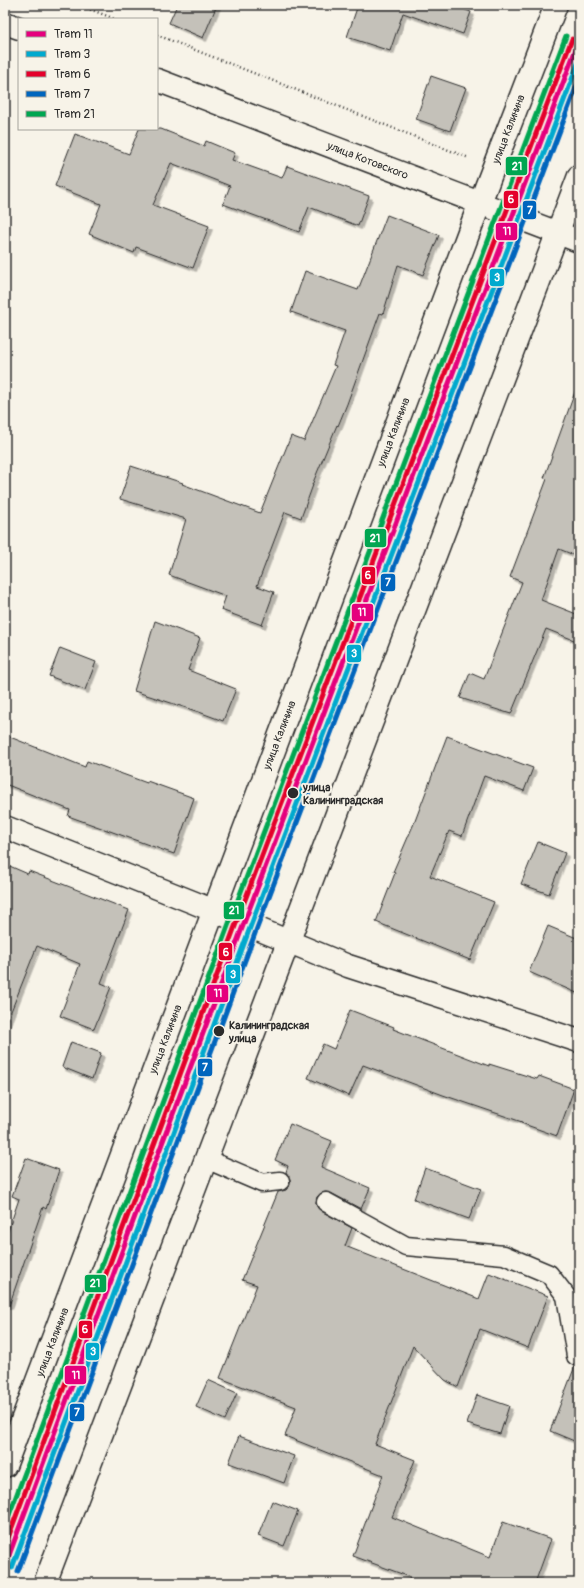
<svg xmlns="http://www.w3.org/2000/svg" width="584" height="1588" font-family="Pangolin,sans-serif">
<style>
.building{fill:#c4c1b9;stroke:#2b2b2b;filter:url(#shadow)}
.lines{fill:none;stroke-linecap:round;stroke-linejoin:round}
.service-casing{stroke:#2b2b2b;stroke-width:21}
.minor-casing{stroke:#2b2b2b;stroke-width:25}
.tertiary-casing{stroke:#2b2b2b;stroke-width:25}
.path{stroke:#2b2b2b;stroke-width:2.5;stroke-dasharray:1 3;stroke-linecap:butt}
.service{stroke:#f7f3e8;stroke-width:18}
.minor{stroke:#f7f3e8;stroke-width:22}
.tertiary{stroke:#f7f3e8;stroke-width:22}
.tram-1-casing{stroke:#f7f3e8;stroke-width:8}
.tram-2-casing{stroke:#f7f3e8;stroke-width:8}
.tram-3-casing{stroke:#f7f3e8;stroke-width:8}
.tram-4-casing{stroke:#f7f3e8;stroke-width:8}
.tram-5-casing{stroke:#f7f3e8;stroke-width:8}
.tram-1{stroke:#e5007d;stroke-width:5}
.tram-2{stroke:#00a9ce;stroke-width:5}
.tram-3{stroke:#e4002b;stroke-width:5}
.tram-4{stroke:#0065bd;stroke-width:5}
.tram-5{stroke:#00a651;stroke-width:5}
.stop-dot{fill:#2b2b2b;stroke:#f7f3e8;stroke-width:1.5}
.labels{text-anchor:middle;stroke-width:4;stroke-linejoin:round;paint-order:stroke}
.street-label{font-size:11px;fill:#2b2b2b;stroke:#f7f3e8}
.stop-label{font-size:11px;font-weight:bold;fill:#2b2b2b;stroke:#f7f3e8;text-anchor:start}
.line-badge{stroke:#f7f3e8;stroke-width:1.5}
.badge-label{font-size:11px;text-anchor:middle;font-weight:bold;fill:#fff}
</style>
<defs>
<filter id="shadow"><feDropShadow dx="3.5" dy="3.5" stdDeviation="0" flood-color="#0004"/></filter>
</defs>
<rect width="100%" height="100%" fill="#f7f3e8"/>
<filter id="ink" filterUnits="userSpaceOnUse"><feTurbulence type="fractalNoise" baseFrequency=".025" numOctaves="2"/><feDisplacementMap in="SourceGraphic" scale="8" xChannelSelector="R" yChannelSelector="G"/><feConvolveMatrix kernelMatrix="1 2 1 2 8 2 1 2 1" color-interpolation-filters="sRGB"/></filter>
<g filter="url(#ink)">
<path class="building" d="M177,5H217L203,38L169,23Z
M358,5H452L471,12L463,34L403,13L390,51L347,37Z
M431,76L466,88L450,131L416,119Z
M139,129H161L204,146L206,141L235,153L232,160L282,178L287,166L369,196L358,226L309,207L299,232L223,204L230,186L171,163L153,205L209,226L193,268L136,247L134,253L89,234L101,204L55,186L75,134L129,154Z
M387,215L439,235L423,275L398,265L383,314L380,313L347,404L338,426L337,425L312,485H313L301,518L285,512L257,586L274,592L262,625L221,610L226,596L169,575L186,519L120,499L131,466L183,483L182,484L260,513L291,436L304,441L336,366L333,365L345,331L291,312L305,271L358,290Z
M576,389L579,390V557L559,549L541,600L579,615V642L546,629L511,714L460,698L470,673L484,679L522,582L510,577L547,479L544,478Z
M155,621L200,638L188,670L236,689L223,721L199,712L134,691Z
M60,648L96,662L85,690L49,676Z
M5,735L85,767L87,761L147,783V781L194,798L174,854L68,816L70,810L5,784Z
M447,736L533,768L524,791L484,776L462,836L449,831L430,876L494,902L470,960L376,922L395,873L393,872L415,821Z
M538,842L565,853L549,894L521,884Z
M5,864L28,874L29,871L129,910L101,983L111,987L94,1029L60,1016L80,964L37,946L6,1024H5Z
M548,926L579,939V994L529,972Z
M350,1010L394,1027L393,1029L489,1066V1064L537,1079L539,1076L574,1089L557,1136L521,1123L522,1122L443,1095L363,1065L349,1096L308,1078L323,1044L334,1049Z
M71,1042L101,1053L92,1079L62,1067Z
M290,1124L332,1141L321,1167L370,1188L361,1209L331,1193L325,1192L321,1193L317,1197L316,1203L317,1207L321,1211L352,1228L345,1246L479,1299L489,1273L548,1296L528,1348L480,1329L458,1387L445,1380L413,1346L375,1444L415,1460L392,1517L490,1557L503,1522L551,1539L535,1583H407L410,1577L353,1556L383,1475L285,1436L296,1407L220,1378L257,1285L242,1280L278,1192L286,1190L290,1185V1179L286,1172L288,1166L275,1160Z
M26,1158L59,1170L46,1209L43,1207L9,1306L5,1305V1240L19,1199L12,1196Z
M425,1168L481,1189L469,1219L414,1199Z
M575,1366H579V1443L550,1431Z
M208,1380L237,1393L225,1420L196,1407Z
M477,1395L509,1406L500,1434L467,1424Z
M239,1436L294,1456L284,1483L229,1463Z
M272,1501L298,1511L284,1546L258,1536Z"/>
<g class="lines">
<defs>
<path id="service" d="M206,1159L262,1183L280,1181
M326,1202L406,1246L504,1255L549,1274L566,1296L576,1356"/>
<path id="minor" d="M5,827L195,903L348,966L579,1041"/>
<path id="tertiary" d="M5,23L19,28
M157,80L579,241
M5,1466L473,221L556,5
M45,1583L579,176"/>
</defs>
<use href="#service" class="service-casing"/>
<use href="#minor" class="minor-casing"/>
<use href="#tertiary" class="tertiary-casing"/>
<path class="path" d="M79,5L115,19
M157,35L469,158"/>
<use href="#service" class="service"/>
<use href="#minor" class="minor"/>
<use href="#tertiary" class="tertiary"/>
<defs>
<path id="tram-1" d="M5,1566L244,923L579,41"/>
<path id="tram-2" d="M12,1568L251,925L579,61"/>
<path id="tram-3" d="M5,1546L237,921L572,39"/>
<path id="tram-4" d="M18,1571L257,928L579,80"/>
<path id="tram-5" d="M5,1526L231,918L566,36"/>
</defs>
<use href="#tram-1" class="tram-1-casing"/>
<use href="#tram-2" class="tram-2-casing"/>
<use href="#tram-3" class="tram-3-casing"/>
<use href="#tram-4" class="tram-4-casing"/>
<use href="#tram-5" class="tram-5-casing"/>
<use href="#tram-1" class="tram-1"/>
<use href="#tram-2" class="tram-2"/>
<use href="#tram-3" class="tram-3"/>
<use href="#tram-4" class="tram-4"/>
<use href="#tram-5" class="tram-5"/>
</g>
</g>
<g class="stop-dot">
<circle cx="293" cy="793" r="6"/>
<circle cx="219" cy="1031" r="6"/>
</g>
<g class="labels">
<g class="street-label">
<text transform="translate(508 129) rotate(-69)" y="4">улица Калинина</text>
<text transform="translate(368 160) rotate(21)" y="4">улица Котовского</text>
<text transform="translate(393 432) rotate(-69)" y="4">улица Калинина</text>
<text transform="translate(279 735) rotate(-69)" y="4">улица Калинина</text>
<text transform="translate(165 1039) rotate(-69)" y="4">улица Калинина</text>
<text transform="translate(52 1342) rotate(-69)" y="4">улица Калинина</text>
</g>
<g class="stop-label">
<text x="303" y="791">улица<tspan x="303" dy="13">Калининградская</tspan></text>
<text x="229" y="1029">Калининградская<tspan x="229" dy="13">улица</tspan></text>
</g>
</g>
<g class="line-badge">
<rect x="505" y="156" width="23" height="20" rx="4" fill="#00a651"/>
<rect x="503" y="190" width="16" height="19" rx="4" fill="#e4002b"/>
<rect x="522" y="200" width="15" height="20" rx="4" fill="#0065bd"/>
<rect x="495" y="222" width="23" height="19" rx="4" fill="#e5007d"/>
<rect x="489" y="268" width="16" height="19" rx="4" fill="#00a9ce"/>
<rect x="364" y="528" width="23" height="20" rx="4" fill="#00a651"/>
<rect x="361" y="566" width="15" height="19" rx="4" fill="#e4002b"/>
<rect x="380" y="573" width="16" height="19" rx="4" fill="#0065bd"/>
<rect x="351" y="603" width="23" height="19" rx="4" fill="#e5007d"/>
<rect x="346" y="644" width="16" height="19" rx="4" fill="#00a9ce"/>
<rect x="223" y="901" width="22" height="19" rx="4" fill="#00a651"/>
<rect x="218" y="942" width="15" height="19" rx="4" fill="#e4002b"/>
<rect x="225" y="964" width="16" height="20" rx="4" fill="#00a9ce"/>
<rect x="206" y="984" width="23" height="19" rx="4" fill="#e5007d"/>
<rect x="197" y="1058" width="16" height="19" rx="4" fill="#0065bd"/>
<rect x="84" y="1274" width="23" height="19" rx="4" fill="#00a651"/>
<rect x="78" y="1320" width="15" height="19" rx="4" fill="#e4002b"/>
<rect x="85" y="1342" width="15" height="19" rx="4" fill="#00a9ce"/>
<rect x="64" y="1365" width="23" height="20" rx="4" fill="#e5007d"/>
<rect x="69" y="1403" width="16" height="19" rx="4" fill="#0065bd"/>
</g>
<g class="badge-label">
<text x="517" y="170">21</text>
<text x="511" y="203">6</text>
<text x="530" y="214">7</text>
<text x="507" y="235">11</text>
<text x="497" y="281">3</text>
<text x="375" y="542">21</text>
<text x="368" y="579">6</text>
<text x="388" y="586">7</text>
<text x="362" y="616">11</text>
<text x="354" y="657">3</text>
<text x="234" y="914">21</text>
<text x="226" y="956">6</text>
<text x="233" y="978">3</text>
<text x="218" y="997">11</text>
<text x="205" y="1071">7</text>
<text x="95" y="1287">21</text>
<text x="85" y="1333">6</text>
<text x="93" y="1355">3</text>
<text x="76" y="1379">11</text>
<text x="77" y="1416">7</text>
</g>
<rect width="584" height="1588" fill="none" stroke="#f7f3e8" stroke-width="20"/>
<rect x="10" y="10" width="564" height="1568" fill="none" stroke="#2b2b2b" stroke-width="1.5" filter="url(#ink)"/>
<rect x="18" y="18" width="140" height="112" fill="#f7f3e8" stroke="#a5a39c"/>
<rect x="26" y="31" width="20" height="6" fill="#e5007d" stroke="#a5a39c"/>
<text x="54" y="38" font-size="12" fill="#2b2b2b">Tram 11</text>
<rect x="26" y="51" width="20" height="6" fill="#00a9ce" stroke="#a5a39c"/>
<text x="54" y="58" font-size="12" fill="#2b2b2b">Tram 3</text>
<rect x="26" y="71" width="20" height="6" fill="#e4002b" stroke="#a5a39c"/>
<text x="54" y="78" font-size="12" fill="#2b2b2b">Tram 6</text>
<rect x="26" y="91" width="20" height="6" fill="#0065bd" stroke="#a5a39c"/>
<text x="54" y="98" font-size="12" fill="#2b2b2b">Tram 7</text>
<rect x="26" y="111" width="20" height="6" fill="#00a651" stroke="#a5a39c"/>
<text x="54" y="118" font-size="12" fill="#2b2b2b">Tram 21</text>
</svg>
